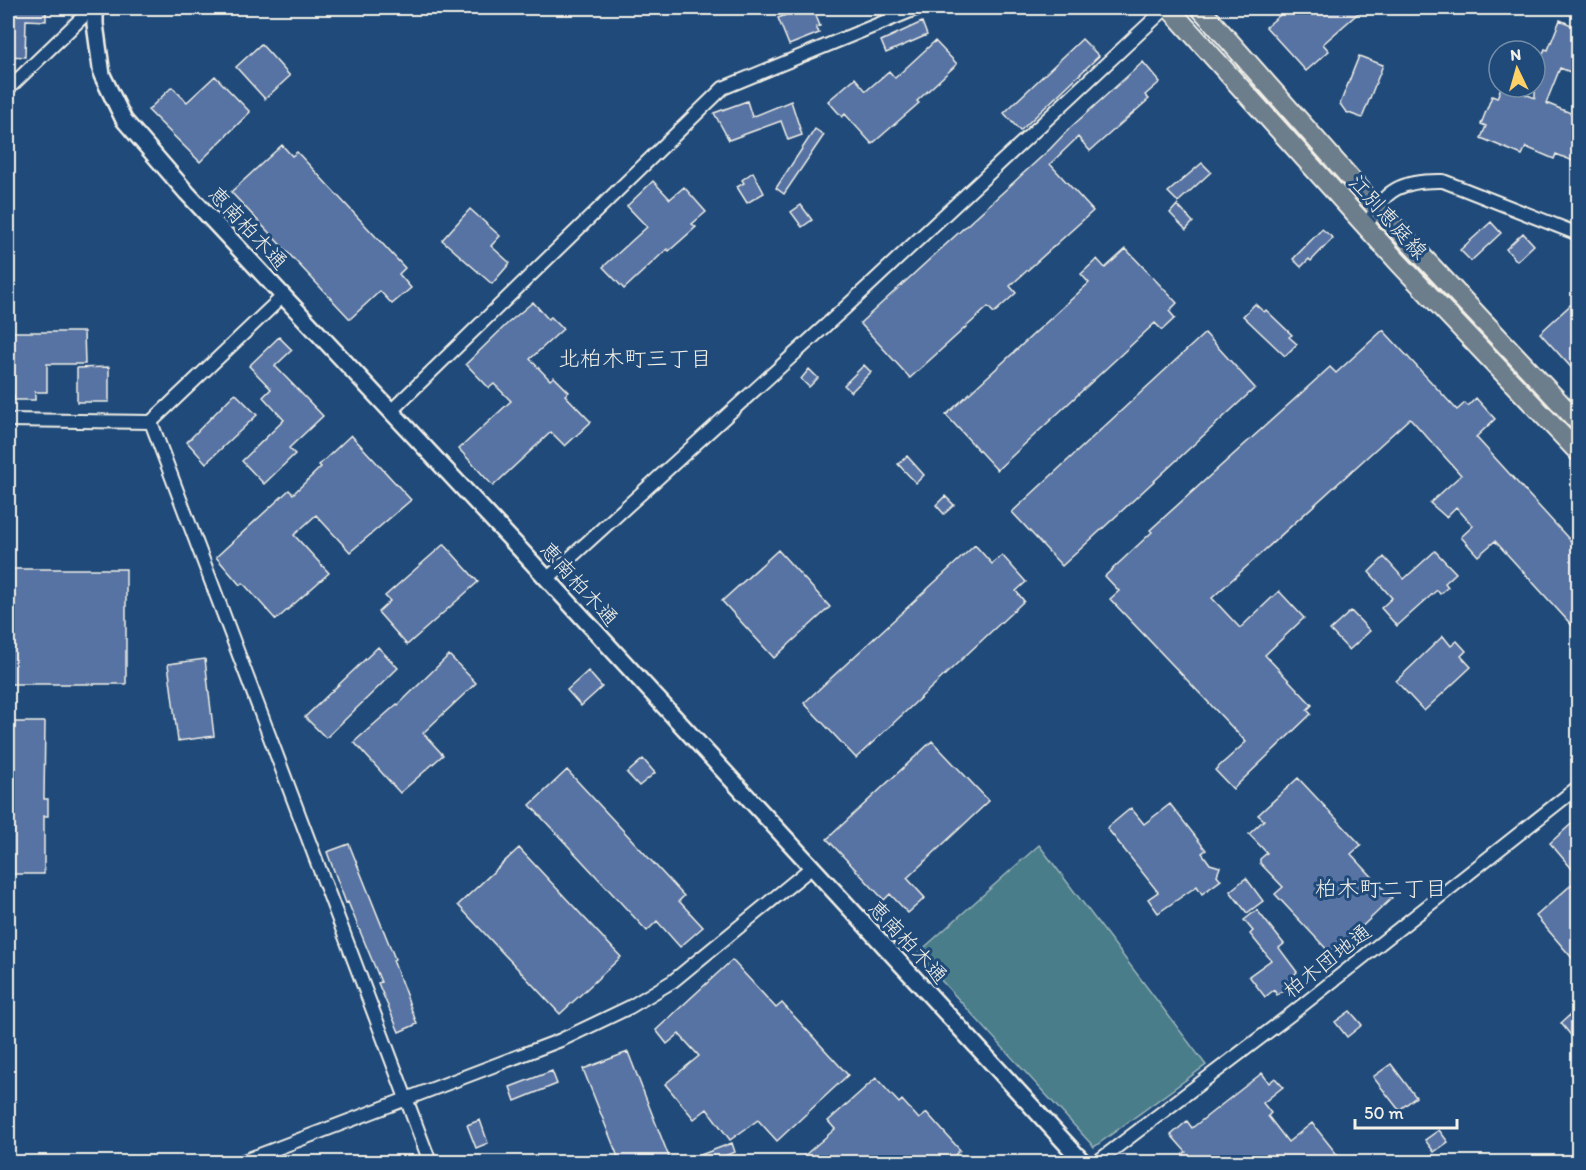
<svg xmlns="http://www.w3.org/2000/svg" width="1586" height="1170" font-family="Itim,'Klee One',sans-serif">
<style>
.green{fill:#487d8a;stroke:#9eb7b9;stroke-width:1.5}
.building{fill:#5773a3;stroke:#f4f1e8;stroke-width:1.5}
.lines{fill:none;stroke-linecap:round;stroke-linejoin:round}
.minor-casing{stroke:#f4f1e8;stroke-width:16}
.tertiary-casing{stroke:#f4f1e8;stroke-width:20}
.primary-casing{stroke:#f4f1e8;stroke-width:22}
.minor{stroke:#1f4a7a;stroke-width:12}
.tertiary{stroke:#1f4a7a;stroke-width:15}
.primary{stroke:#6c7d8c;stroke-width:18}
.labels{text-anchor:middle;stroke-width:6;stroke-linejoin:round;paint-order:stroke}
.street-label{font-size:21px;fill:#f4f1e8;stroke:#1f4a7a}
.neighbourhood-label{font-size:22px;fill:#f4f1e8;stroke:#1f4a7a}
</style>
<rect width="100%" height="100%" fill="#1f4a7a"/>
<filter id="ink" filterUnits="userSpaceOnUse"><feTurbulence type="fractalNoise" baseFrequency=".0167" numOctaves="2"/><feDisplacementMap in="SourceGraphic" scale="12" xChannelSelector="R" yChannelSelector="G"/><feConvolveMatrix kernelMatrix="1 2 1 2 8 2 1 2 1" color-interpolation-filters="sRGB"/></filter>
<g filter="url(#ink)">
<path class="green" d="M1039,845L1206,1065L1094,1147L917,954Z"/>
<path class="building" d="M8,8H46V21L26,20L25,57L8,56Z
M804,8H813L820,26L816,27L819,33L789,45L778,18Z
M1288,8H1364L1323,44L1329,51L1306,71L1266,27Z
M1560,20L1578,28V75L1560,68L1546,103L1578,116V163L1556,154L1554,159L1526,147L1522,155L1481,138L1486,126L1481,124L1492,96L1497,98L1501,87H1507L1535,98V72L1545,49L1548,50Z
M922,22L927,35L886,53L881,41Z
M1082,39L1099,56L1020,131L1004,113Z
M935,41L957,64L917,101L919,103L872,144L845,114L842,117L828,101L855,78L866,91L889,71L895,78Z
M261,44L290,76L265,99L236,67Z
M1359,56L1383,65L1362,118L1346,112L1340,104Z
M1143,62L1160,82L1145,95L1149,99L1090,151L1078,137L1050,164L1093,211L1010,286L1016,293L994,313L988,307L910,378L860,323L1050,149L1070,128Z
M215,76L250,112L200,162L148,110L172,87L187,102Z
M747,101L752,117L791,101L802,135L788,140L781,121L729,140L714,113Z
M815,129L824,135L784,194L776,188Z
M282,145L292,156L297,152L405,268L399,274L411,288L392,304L380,291L350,319L231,192Z
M1202,163L1211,172L1178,202L1168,192Z
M753,172L764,193L747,203L737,187L744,183L742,180Z
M653,181L670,199L684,187L706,212L692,224L696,227L669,251L667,249L624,289L603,267L647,227L627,206Z
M801,205L812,220L802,227L791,212Z
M1177,205L1193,222L1186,230L1170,213Z
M470,209L500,236L491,246L510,263L492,284L442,240Z
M1491,222L1501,233L1471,261L1460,250Z
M1322,229L1333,238L1311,261L1309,259L1301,267L1293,259Z
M1523,233L1534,245L1517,261L1506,249Z
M1126,249L1177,303L1169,311L1175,318L1162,330L1155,323L997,470L946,415L1089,283L1081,274L1097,259L1105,268Z
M1578,298V375L1540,333Z
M533,302L548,319L551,317L563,329L530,359L550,380L554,377L569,392L565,395L591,422L565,446L551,432L493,486L459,449L511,401L494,384L489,388L466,364L508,323Z
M1255,304L1264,312L1266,310L1292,335L1289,337L1297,344L1285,356L1243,316Z
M1383,330L1457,410L1465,403L1468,406L1476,398L1495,419L1476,437L1578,549V632L1495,541L1478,556L1461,537L1473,526L1456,507L1446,517L1430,503L1461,475L1410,418L1212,598L1240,628L1279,591L1304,618L1265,655L1312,705L1307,710L1311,714L1233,789L1215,770L1246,742L1110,599L1119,591L1105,576L1152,532L1150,530L1330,367L1336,373Z
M8,332H84L85,364H47V392H35V400H14V395H8Z
M1205,333L1255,388L1062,566L1012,512Z
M279,337L292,350L275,366L323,416L289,448L295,454L264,484L242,461L284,420L263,397L271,389L249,366Z
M864,365L871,372L851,392L844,385Z
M109,367V402H77V368Z
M809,369L818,378L809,387L801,379Z
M235,393L257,415L206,463L187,442Z
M351,435L411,500L350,552L316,515L294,535L329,573L276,620L243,583L240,585L216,557L289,490L293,494L321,467L319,465Z
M907,456L924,475L916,483L898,464Z
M945,496L954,505L944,514L936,505Z
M444,544L478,582L407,645L378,612L390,601L385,596Z
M975,545L992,564L1002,555L1026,582L1016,591L1024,601L856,758L804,703Z
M778,550L830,607L774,658L722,601Z
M1435,551L1456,573L1445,583L1448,587L1440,594L1437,590L1397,626L1381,608L1392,598L1369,572L1384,557L1404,579Z
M11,569H126V684H8V572H11Z
M1351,611L1370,631L1349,650L1330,630Z
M1443,636L1451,646L1457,641L1466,651L1461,656L1471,667L1424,711L1396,681Z
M378,647L398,668L326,738L305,717Z
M449,655L476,683L423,733L443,755L400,793L354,742L397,704L398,705Z
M205,659L214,736L178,741L168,664Z
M588,671L602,687L581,706L567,690Z
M8,722H45L44,799H48V816H44V874H8Z
M932,741L989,801L907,878L925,898L908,913L890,894L884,900L827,839Z
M643,759L655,773L639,786L627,773Z
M567,770L684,896L679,901L703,927L680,947L657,921L647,931L530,805Z
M1298,778L1361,845L1351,854L1392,898L1332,955L1275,894L1283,887L1260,863V859L1267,853L1249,834L1264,820L1258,815Z
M1170,804L1206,850L1202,853L1210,864L1220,867L1217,875L1221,880L1202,894L1197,886L1158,913L1148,899L1158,892L1107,828L1131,808L1144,824Z
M1578,818V876L1550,843Z
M349,844L395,959L393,960L417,1024L399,1032L378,983L381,982L348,902L346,903L327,852Z
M519,848L621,957L560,1014L458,905Z
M1246,878L1263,901L1247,913L1230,891Z
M1578,879V965L1536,916Z
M1257,910L1284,944L1279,948L1297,972L1293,976L1296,981L1277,995L1274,990L1265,997L1249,976L1271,960L1250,934L1253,931L1244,920Z
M732,960L776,1008L782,1003L848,1075L777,1141L758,1120L730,1140L707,1109L694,1119L665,1084L699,1056L679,1034L667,1044L656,1030Z
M1578,1008V1044L1561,1023Z
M1350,1011L1362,1025L1347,1037L1335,1022Z
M628,1052L649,1106L671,1162H620L583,1069Z
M1391,1064L1416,1097L1399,1110L1373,1077Z
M552,1071L557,1084L515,1101L510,1087Z
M1262,1073L1269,1083L1275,1078L1283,1087L1263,1103L1271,1113L1268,1116L1288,1142L1312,1123L1343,1162H1190L1183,1154L1186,1152L1171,1135L1187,1121L1192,1128Z
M876,1078L899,1103L902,1100L919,1119L927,1113L960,1150L952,1158L956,1162H797L835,1129L828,1121Z
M480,1120L488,1143L476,1148L467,1125Z
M1439,1130L1448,1142L1434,1152L1425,1140Z
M732,1143L735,1152L708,1162H682Z"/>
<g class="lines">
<defs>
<path id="minor" d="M8,89L92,8
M1367,227C1382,189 1403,180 1443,181L1578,234
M282,297L151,422L430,1162
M391,411L723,88L918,8
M8,420L151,422
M547,579L846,307L1166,8
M241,1162L561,1040L630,1007L673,981L811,868
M1097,1162L1290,1015L1578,787"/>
<path id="tertiary" d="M95,8V24L102,75L124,120L187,193L517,546L1083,1162"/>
<path id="primary" d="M1169,8L1399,263L1578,452
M1200,8L1375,206L1578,422"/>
</defs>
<use href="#minor" class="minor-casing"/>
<use href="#tertiary" class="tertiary-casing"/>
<use href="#primary" class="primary-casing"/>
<use href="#minor" class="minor"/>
<use href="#tertiary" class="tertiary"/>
<use href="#primary" class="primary"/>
</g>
</g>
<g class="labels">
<g class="street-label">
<text transform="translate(1388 217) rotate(48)" y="7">江別恵庭線</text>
<text transform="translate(248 228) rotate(47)" y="7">恵南柏木通</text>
<text transform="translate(579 584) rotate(48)" y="7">恵南柏木通</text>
<text transform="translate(908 942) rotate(47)" y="7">恵南柏木通</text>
<text transform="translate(1327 961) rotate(-38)" y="7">柏木団地通</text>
</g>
<g class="neighbourhood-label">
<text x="635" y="366">北柏木町三丁目</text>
<text x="1381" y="896">柏木町二丁目</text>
</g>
</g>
<rect width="1586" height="1170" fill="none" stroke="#1f4a7a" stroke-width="30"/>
<rect x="15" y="15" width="1556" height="1140" fill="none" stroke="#f4f1e8" stroke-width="2" filter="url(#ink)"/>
<g transform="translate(1517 69) rotate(355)"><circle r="28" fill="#1f4a7a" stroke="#748da6" stroke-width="1.5"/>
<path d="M0-4.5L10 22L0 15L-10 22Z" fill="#ffd166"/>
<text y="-9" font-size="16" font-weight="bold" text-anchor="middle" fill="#f4f1e8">N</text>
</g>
<path d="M1355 1119v9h102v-9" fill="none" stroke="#f4f1e8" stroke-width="3"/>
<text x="1364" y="1119" font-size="18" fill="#f4f1e8" stroke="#1f4a7a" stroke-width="4.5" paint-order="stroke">50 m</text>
</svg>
